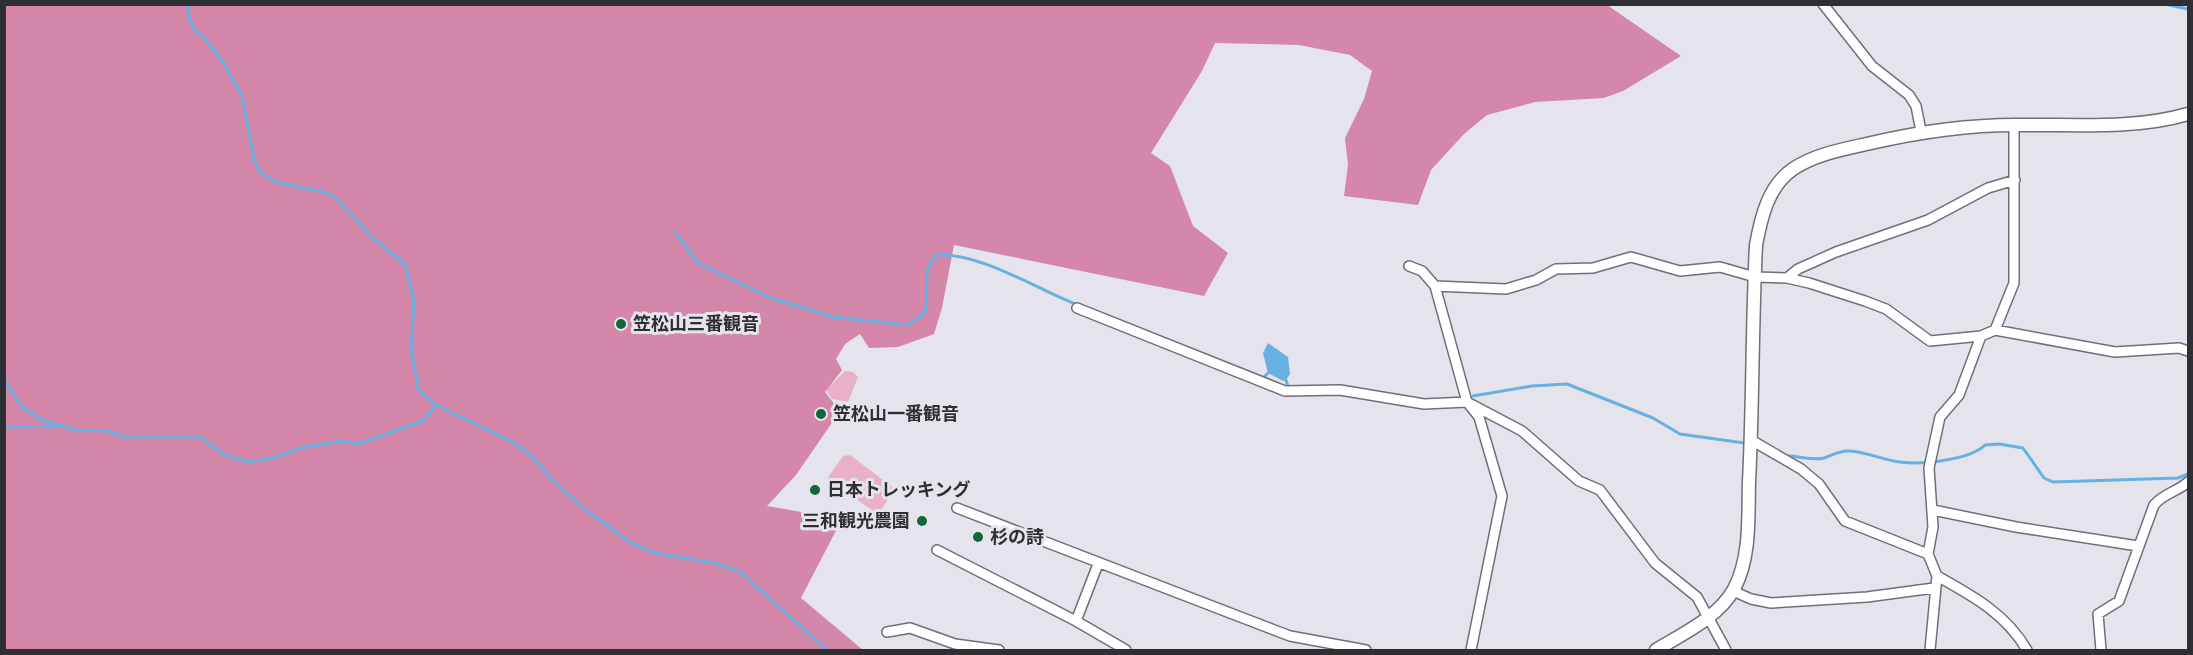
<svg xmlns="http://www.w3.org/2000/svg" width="2193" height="655" font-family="Figtree,'Noto Sans JP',sans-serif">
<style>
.green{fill:#e9b0c8}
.forest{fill:#d487a9}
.water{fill:#66b1e2}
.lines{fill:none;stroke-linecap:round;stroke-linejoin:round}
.stream{stroke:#66b1e2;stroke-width:3}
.minor-casing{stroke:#706e76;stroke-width:12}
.tertiary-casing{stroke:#706e76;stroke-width:15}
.minor{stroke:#fff;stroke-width:9}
.tertiary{stroke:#fff;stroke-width:12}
.poi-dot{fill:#106739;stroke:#e5e3ec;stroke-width:2}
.labels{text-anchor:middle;stroke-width:6;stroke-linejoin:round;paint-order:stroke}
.poi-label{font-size:18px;font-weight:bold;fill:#2f2e32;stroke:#e5e3ec;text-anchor:start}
</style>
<rect width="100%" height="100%" fill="#e5e3ec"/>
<path class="green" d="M845,371L853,372L858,377L848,402L832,399L826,390Z
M850,455L895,489L878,514L827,479L843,456Z"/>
<path class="forest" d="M1607,5L1681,56L1623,91L1604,98L1535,102L1487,115L1464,134L1431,170L1418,205L1344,196L1348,165L1345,138L1364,99L1372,71L1350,55L1299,45L1215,43L1202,71L1151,153L1170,166L1193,226L1228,253L1204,296L954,245L942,308L934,334L898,347L869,348L860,334L845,344L836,359L842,370L825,392L840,411L796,475L767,506L842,519L801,598L863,650H5V5Z"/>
<path class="water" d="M1268,343L1288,357L1290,374L1286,380L1283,381L1268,373L1263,353Z"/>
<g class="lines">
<path class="stream" d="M187,4L190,20L197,33L204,37L223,62L242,96L254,159L260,172L275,182L324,192L336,198L374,239L405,264L414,301L411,350L419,390L436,405L513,442L534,458L551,479L583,508L633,544L655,553L715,563L739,571L827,650
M2164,4L2188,9
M675,232L698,263L771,298L833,317L907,325L923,315L926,309L927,271L935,255C980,252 1036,289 1078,305
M1263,378L1268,373
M4,380L22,407L40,419L75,430L109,431L124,437H200L223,454L248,462L268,459L301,448L342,441L358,444L423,421L436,405
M1286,380L1288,387
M1473,396L1532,386L1567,384L1653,418L1680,434L1744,443
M4,427L59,426
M1787,456C1799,456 1813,461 1824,458C1834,455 1839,450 1850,451C1867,452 1883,460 1900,462C1921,465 1970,460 1985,445L1999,444L2023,448L2044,478L2053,482L2178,478L2188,474"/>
<defs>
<path id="minor" d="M1823,4L1872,66L1909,95L1916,106L1921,131
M1409,266L1422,271L1435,286L1467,402L1479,417L1502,496L1471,650
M1787,278L1798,269L1836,252L1928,220L1988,188L2015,180
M1435,286L1506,289L1536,280L1556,269L1593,268L1631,257L1680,271L1720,267L1755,277L1787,278L1809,283L1865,301L1886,309L1930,341L1981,336L1995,330L2115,352L2179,348L2188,351
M1077,308L1285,391L1340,390L1424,404L1467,402L1522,431L1579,481L1600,490L1655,563L1697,597L1726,650
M1995,330L2014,283V125
M1751,440L1801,469L1819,484L1845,521L1928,554
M957,508L1290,636L1366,650
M1933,510L2016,527L2138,546
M937,550L1076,621L1126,650
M1937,576C1973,596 2006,614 2027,650
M1733,591L1751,599L1771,603L1867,597L1934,588
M1076,621L1098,564
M887,632L910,628L955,644L999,650
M1930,650L1937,576L1928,554L1933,527L1929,468L1940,417L1959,395L1981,336
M2101,650L2098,614L2119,601L2154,505C2164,493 2177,492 2188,482"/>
<path id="tertiary" d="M1656,650C1682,634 1719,617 1734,589C1751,557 1748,517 1749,482C1753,403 1752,324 1756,245C1761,218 1768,186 1793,169C1815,154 1845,149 1871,143C1919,132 1966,125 2015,125C2073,124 2133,130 2188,114"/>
</defs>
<use href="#minor" class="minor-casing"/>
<use href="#tertiary" class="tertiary-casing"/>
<use href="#minor" class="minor"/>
<use href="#tertiary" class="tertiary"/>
</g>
<g class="poi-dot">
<circle cx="621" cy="324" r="6"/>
<circle cx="821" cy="414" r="6"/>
<circle cx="815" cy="490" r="6"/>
<circle cx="922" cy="521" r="6"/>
<circle cx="978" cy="537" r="6"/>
</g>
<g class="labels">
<g class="poi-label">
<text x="633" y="330">笠松山三番観音</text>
<text x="833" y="420">笠松山一番観音</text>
<text x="827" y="496">日本トレッキング</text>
<text x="910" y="527" text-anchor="end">三和観光農園</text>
<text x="990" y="543">杉の詩</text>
</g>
</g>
<rect width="2193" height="655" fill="none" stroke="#2f2e32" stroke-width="12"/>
</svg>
